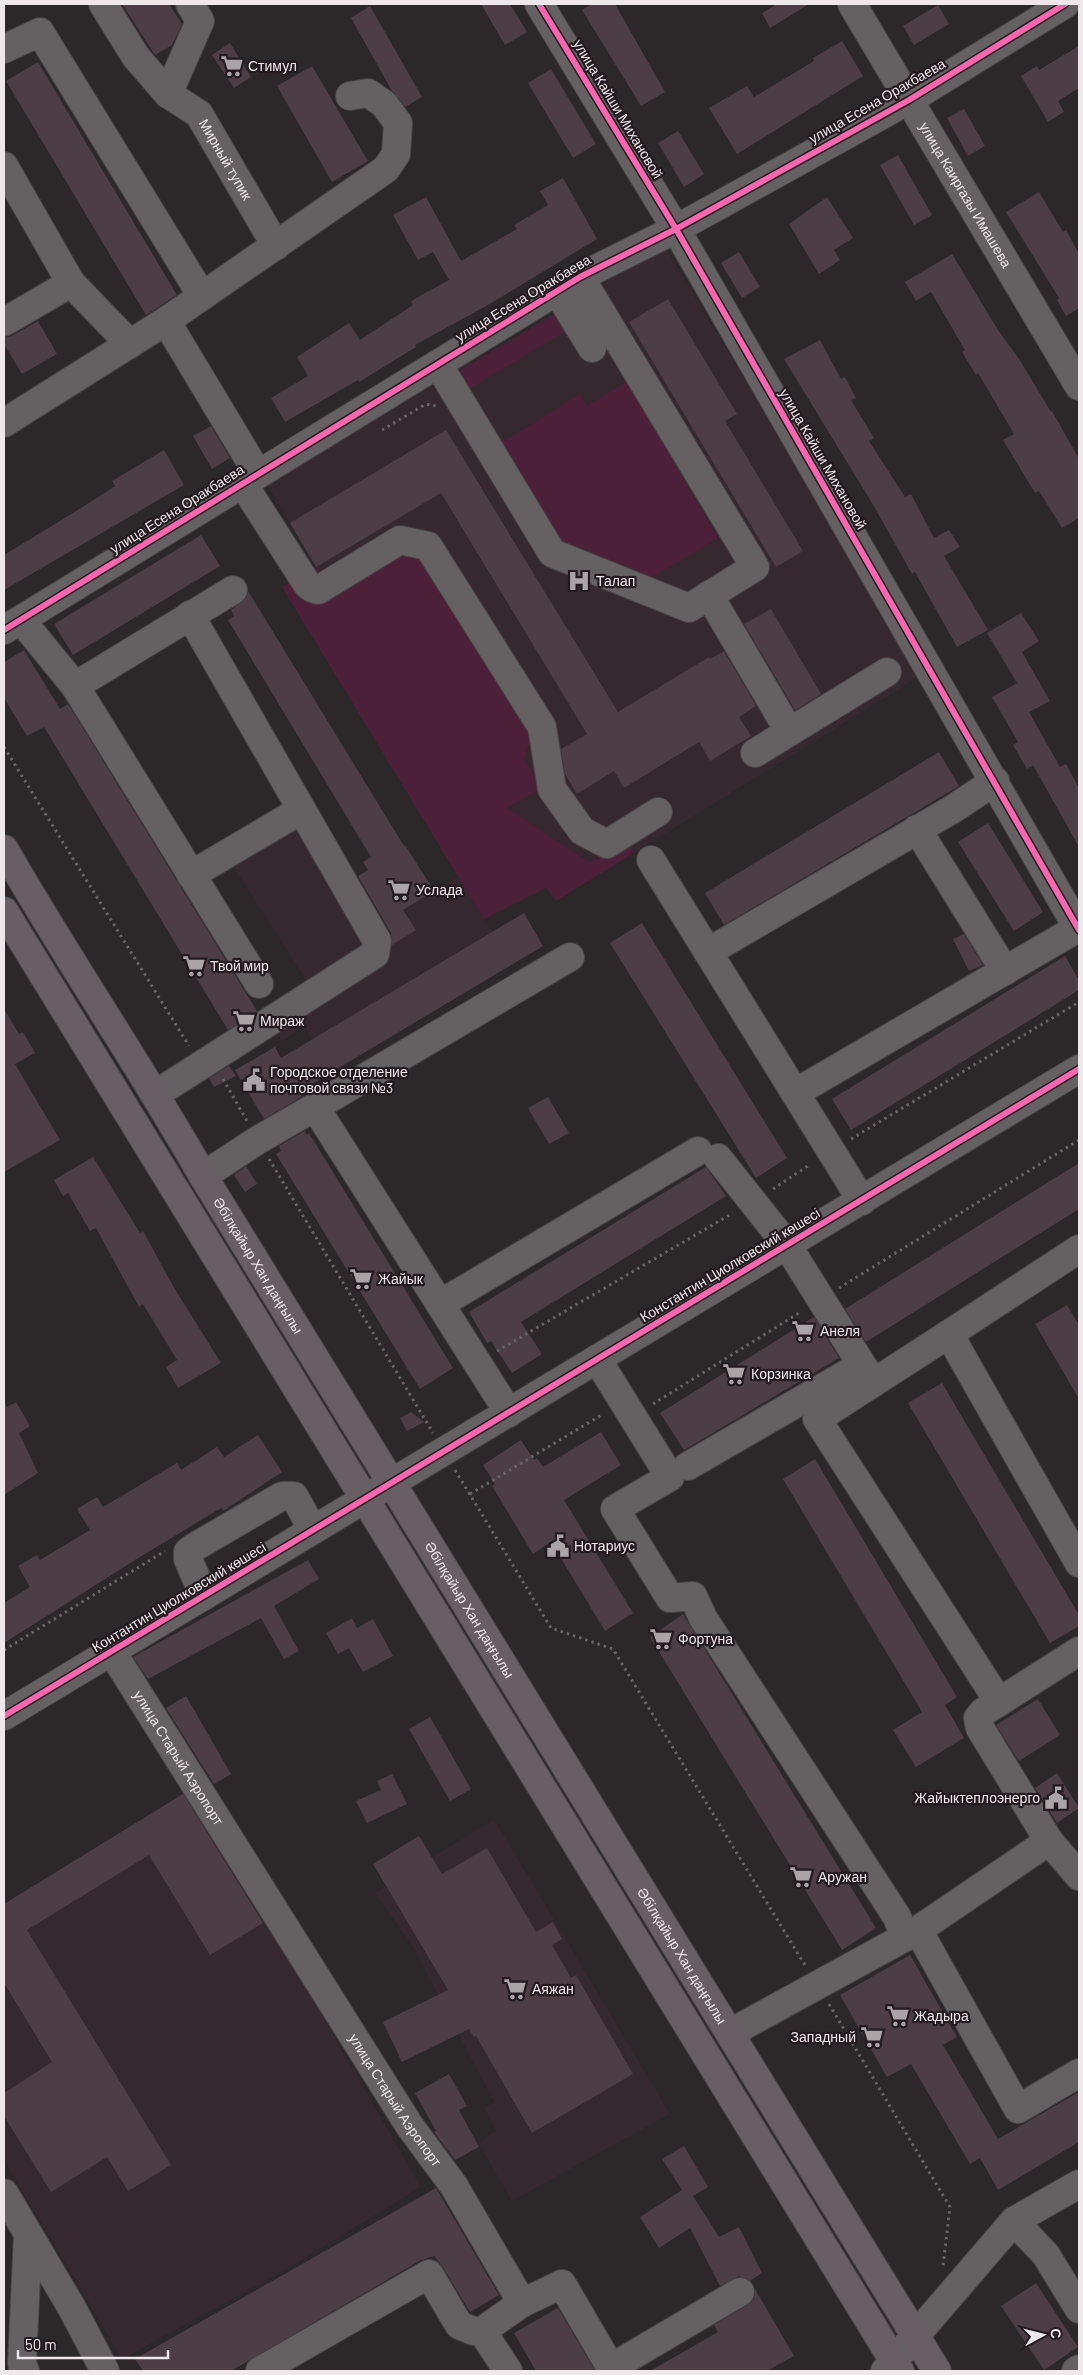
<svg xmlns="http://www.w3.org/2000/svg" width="1083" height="2375" font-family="Barlow,sans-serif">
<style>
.built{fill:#36282f}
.green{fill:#4d203a}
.building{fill:#4d3e46}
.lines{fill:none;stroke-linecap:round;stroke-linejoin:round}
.minor-casing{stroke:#484445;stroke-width:30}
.major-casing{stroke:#484445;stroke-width:30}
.path{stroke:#676364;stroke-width:3;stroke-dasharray:2.5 4;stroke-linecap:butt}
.minor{stroke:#656163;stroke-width:28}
.major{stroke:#685f64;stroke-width:28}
.cycleway-casing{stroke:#241b20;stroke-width:9}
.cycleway{stroke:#f766af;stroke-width:6}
.labels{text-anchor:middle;stroke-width:4.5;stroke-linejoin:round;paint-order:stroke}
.poi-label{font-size:14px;fill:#efe8eb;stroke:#241b20;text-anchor:start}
.street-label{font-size:14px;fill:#efe8eb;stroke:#241b20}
</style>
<rect width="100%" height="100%" fill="#2c2729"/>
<path class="built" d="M665,247L922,675L556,901L546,888L484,919L492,932L312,1040L304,1026L282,1042L265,1015L308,983L233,866L297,828L388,947L415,930L403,910L458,877L282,587L316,567L267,485Z
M187,1791L268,1922L421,2187L282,2272L122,2359L4,2160V1904Z
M494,1819L670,2114L512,2201L478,2143L496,2131L484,2108L494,2102L412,1945L375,1893Z"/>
<path class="green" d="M561,310L571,328L467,390L456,373Z
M627,382L718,538L653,577L555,538L500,444L580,394L587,406Z
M406,551L428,560L532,734L524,759L541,788L507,808L589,862L626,845L635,852L556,901L546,888L484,919L282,587L316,567L341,591Z"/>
<path class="building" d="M122,4H169L182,24L172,45L155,55Z
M481,4H510L527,32L505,45Z
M592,4H615L665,92L641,106L582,10Z
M777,4H809L770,28L762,13Z
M938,5L949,24L914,45L903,26Z
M370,6L422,97L405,107L392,91L351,18Z
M842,41L863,76L737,154L709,108L747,86L754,97L814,61L813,58Z
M230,43L251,77L234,88L212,55Z
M1079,46V88L1058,101L1064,112L1048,122L1021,76L1037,66L1039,70Z
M38,62L177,295L146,315L6,81Z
M312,66L368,161L332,182L277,86Z
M551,69L596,144L573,158L528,83Z
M964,109L985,146L968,156L947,118Z
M678,131L704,174L684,187L658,143Z
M898,155L932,215L914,225L880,165Z
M563,178L597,239L488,305L415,345L416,347L359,382L358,380L285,422L271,398L308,376L297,357L349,323L360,340L413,305L411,301L449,280L433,252L418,260L393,215L426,197L461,261L517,229L514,225L548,205L540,191Z
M1039,192L1063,232L1066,230L1079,254V308L1066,316L1057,300L1059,298L1006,212Z
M827,197L853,238L834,250L840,260L819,274L789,224Z
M739,252L760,287L742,298L721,263Z
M952,254L998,330L1021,362L1051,412L1052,411L1079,459V518L1062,528L1039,491L1035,493L1003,440L1014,434L978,373L976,375L962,352L965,350L931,292L916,301L905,282Z
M668,299L737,414L725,421L803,551L776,567L629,322Z
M38,321L57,354L22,374L4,344V338L12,336Z
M820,340L841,379L845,377L856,398L851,400L874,438L869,441L905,497L911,494L934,538L949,530L960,547L944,556L988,630L957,647L915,572L912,574L875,508L784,359Z
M211,426L230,458L212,469L193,436Z
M446,430L618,712L709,657L710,659L724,651L756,706L739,717L751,736L710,761L699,742L624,788L614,771L577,794L565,774L561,749L587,734L441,493L316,567L290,523Z
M164,450L184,485L4,590V555L86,505L115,486L112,481Z
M201,535L220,566L73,655L54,624Z
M248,591L404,846L405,845L434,891L403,910L416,930L392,945L391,933L358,876L368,870L363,862L371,857L228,620L234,616L231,610L246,598Z
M771,609L821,694L795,710L744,624Z
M1021,613L1039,641L1022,652L1050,701L1029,712L1060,767L1066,764L1079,788V847L1033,765L1027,769L1013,745L1018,742L992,697L1017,683L987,633Z
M24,650L60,709L68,704L257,1011L228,1030L44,727L27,736L4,698V662Z
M939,752L959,786L724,925L705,893Z
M988,823L1043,912L1014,931L958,842Z
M524,913L543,946L300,1091L303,1096L264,1119L235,1070L275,1047L281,1058Z
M642,923L787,1158L756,1178L610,943Z
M964,934L983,965L969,971L953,939Z
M1065,956L1079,980V990L851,1130L832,1099Z
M4,1009L19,1034L23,1032L35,1053L15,1064L60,1140L4,1172Z
M229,1066L236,1076L214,1087L209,1078Z
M548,1097L569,1133L549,1144L528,1108Z
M305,1131L307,1135L309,1133L453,1368L420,1389L276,1154L281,1151L279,1146Z
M93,1157L140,1233L143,1231L173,1286L221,1363L178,1388L166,1367L177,1360L143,1304L139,1307L96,1228L90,1231L68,1193L63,1196L54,1180Z
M1079,1163V1209L866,1342L845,1309Z
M246,1166L257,1184L245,1192L234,1175Z
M706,1167L726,1196L521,1322L542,1354L512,1373L491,1341L487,1343L469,1312Z
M1067,1305L1079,1325V1399L1035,1324Z
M814,1317L839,1358L684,1450L660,1413Z
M942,1383L1079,1615V1626L1050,1643L908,1403Z
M4,1401L7,1407L16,1402L30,1426L19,1433L38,1473L4,1495Z
M411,1412L424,1422L407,1431L400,1418Z
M601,1432L621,1465L564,1500L633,1613L605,1631L551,1542L533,1554L492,1486L495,1484L483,1465L521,1440L534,1460L537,1458L543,1467Z
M258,1435L282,1472L223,1511L221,1508L135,1560L4,1643V1603L30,1587L18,1566L37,1555L40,1560L90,1530L77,1509L97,1497L103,1507L177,1463L181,1470L217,1447L224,1457Z
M815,1459L957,1697L945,1705L964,1738L916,1767L893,1730L922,1712L783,1479Z
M308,1560L319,1579L274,1606L299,1651L284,1659L261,1618L148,1679L133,1657Z
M683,1614L876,1928L842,1950L650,1637Z
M352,1618L357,1628L373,1619L393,1656L363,1672L349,1648L338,1654L326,1633Z
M186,1696L231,1774L214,1784L166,1708Z
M1038,1699L1060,1735L1019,1761L996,1725Z
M430,1717L471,1789L450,1801L409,1729Z
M1057,1773L1079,1808L1057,1823L1035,1788Z
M392,1774L407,1804L367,1823L356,1801L381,1790L377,1781Z
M183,1794L263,1923L210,1955L149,1855L27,1930L171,2165L128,2191L107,2157L51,2192L4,2116V2093L52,2062L4,1983V1904Z
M419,1836L442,1874L487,1848L536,1932L553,1922L562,1939L552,1945L571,1978L576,1975L633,2074L532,2133L476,2036L474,2037L469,2029L402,2062L383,2022L448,1990L373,1864Z
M910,1955L957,2037L943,2045L998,2139L1079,2092V2142L998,2190L980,2158L970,2164L911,2064L887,2077L840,1995Z
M449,2074L467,2106L459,2110L479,2147L455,2160L434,2132L436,2131L415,2093Z
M684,2146L708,2187L693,2196L719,2237L739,2227L762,2273L750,2281L739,2276L720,2286L690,2228L659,2248L640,2217L682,2190L662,2159Z
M436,2188L499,2295L470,2312L442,2266L434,2256L421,2260L231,2371H143L135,2359Z
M1036,2283L1078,2347L1044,2370L1001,2306Z
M755,2289L794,2356L767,2371H650L718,2332L714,2325L748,2305L754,2299Z
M558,2308L595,2371H536L514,2333Z"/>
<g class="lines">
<defs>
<g id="minor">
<path d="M103,4L136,57L168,94"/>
<path id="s1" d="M190,4L200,21L168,94L199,114L276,246"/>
<path d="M539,4L676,229L1079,930"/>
<path id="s2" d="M852,4L1079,386"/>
<path d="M4,49L40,32L202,296"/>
<path d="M4,166L71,283L130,344"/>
<path d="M557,291L592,348"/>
<path d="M166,321L258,474"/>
<path d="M4,322L71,283"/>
<path d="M438,364L552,553L689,608L755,567L580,277"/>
<path d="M4,423L166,321L386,169L396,154L398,123L384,104L368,93L350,96"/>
<path d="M243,484L307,584L312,588L318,590L400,540L428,546L542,727L552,789L582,831L607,844L658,812"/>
<path d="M709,595L789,731"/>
<path d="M21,620L75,686L259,984"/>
<path d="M4,630L580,277L676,229L909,100L1065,4"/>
<path d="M75,686L233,590"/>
<path d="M755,753L887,672"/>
<path d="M917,829L1005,971"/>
<path d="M651,860L862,1201"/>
<path d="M191,875L301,810"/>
<path d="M708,952L953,809L995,781"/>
<path d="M795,1093L1078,928"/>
<path d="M156,1094L375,954L377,941L190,615"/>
<path d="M315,1107L570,957"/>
<path d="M203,1176L258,1140L315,1107L440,1304L698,1151"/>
<path d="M440,1304L509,1413"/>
<path d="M949,1334L1079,1249"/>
<path d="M597,1359L670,1477L615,1509L670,1598L693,1596L703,1618L897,1917L905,1937"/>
<path d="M864,1368L873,1383L949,1334L1079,1563"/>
<path d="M873,1383L817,1419L999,1702L1079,1651"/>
<path d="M688,1466L862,1365L787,1245L718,1158"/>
<path d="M204,1596L188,1559V1552L193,1548L282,1496H294L313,1530"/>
<path id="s3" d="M112,1652L409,2125L454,2186L522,2303L562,2284L611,2368L740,2292"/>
<path d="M4,1716L1079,1069"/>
<path d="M1049,1841L1079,1876"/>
<path d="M918,1930L1049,1841L980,1728L978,1718L983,1712L999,1702"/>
<path d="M732,2037L743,2026L918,1930L1018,2109L1079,2073"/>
<path d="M4,2193L72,2308L105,2371"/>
<path d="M1014,2221L1046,2255L1079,2309"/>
<path d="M482,2331L508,2371"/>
<path d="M25,2371L22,2364L28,2234"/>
<path d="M260,2371L429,2274L459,2325L473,2331H482L522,2303"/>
<path d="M885,2371L1014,2221L1079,2184"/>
<path d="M1076,2371L1079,2369"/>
</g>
<g id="major">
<path id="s4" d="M4,849C67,959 140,1065 203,1176L937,2371"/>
<path d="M4,911L900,2371"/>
</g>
</defs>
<use href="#minor" class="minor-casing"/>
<use href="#major" class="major-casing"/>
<path class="path" d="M382,430L426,404L436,406
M4,747L189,1046
M223,1079L247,1121
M851,1139L1079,1002
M269,1159L433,1433
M773,1189L811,1164
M839,1288L1079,1140
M497,1351L733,1213
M653,1404L802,1311
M455,1470L551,1628L613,1649L806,1967
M470,1494L603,1414
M4,1650L165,1551
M829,2004L950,2207L943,2266"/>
<use href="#minor" class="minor"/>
<use href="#major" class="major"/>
<defs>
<path id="cycleway" d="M539,4L676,229L1079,930
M4,630L580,277L676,229L909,100L1065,4
M4,1716L1079,1069"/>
</defs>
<use href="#cycleway" class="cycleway-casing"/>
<use href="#cycleway" class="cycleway"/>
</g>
<defs>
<symbol id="supermarket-bare" viewBox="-9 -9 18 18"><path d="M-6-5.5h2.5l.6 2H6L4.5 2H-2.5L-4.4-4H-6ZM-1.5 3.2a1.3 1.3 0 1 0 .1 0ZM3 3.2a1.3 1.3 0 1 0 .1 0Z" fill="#aba4a7" stroke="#241b20" stroke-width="2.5" paint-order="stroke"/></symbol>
<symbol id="hospital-bare" viewBox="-9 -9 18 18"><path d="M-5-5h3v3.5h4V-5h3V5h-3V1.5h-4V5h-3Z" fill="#aba4a7" stroke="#241b20" stroke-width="2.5" paint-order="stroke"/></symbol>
<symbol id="civic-bare" viewBox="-9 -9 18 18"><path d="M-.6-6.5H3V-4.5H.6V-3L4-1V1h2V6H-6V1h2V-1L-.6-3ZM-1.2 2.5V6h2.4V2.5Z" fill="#aba4a7" stroke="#241b20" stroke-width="2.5" paint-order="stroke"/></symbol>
</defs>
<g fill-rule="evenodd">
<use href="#supermarket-bare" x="216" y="50" width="32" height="32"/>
<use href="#hospital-bare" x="563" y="565" width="32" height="32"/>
<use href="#supermarket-bare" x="383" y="874" width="32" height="32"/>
<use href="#supermarket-bare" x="178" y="950" width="32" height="32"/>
<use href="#supermarket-bare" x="228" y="1005" width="32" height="32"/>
<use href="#civic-bare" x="238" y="1064" width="32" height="32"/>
<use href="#supermarket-bare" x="345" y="1263" width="32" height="32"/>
<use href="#supermarket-bare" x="787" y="1315" width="32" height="32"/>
<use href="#supermarket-bare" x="718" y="1358" width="32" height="32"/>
<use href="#civic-bare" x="542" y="1530" width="32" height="32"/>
<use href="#supermarket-bare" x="645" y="1623" width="32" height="32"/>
<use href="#civic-bare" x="1040" y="1782" width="32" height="32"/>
<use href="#supermarket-bare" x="785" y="1861" width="32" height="32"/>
<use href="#supermarket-bare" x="499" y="1973" width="32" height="32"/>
<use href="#supermarket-bare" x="882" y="2000" width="32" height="32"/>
<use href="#supermarket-bare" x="856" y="2021" width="32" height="32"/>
</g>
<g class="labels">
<g class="poi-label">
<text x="248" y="71">Стимул</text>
<text x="596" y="586">Талап</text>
<text x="416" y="895">Услада</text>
<text x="210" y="971">Твой мир</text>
<text x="260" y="1026">Мираж</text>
<text x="270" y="1077">Городское отделение<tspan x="270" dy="16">почтовой связи №3</tspan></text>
<text x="378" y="1284">Жайык</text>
<text x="820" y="1336">Анеля</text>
<text x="751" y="1379">Корзинка</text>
<text x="574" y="1551">Нотариус</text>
<text x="678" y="1644">Фортуна</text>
<text x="1040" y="1803" text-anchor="end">Жайыктеплоэнерго</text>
<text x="818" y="1882">Аружан</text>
<text x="532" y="1994">Аяжан</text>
<text x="914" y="2021">Жадыра</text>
<text x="856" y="2042" text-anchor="end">Западный</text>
</g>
<g class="street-label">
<text transform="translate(877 101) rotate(-30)" y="5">улица Есена Оракбаева</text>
<text transform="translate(618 109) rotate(59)" y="5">улица Кайши Михановой</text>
<text dy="5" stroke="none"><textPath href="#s1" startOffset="189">Мирный тупик</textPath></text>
<text dy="5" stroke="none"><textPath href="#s2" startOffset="222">улица Каиргазы Имашева</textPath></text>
<text transform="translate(523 298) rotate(-31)" y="5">улица Есена Оракбаева</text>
<text transform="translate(823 459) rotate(60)" y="5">улица Кайши Михановой</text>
<text transform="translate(177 509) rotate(-32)" y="5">улица Есена Оракбаева</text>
<text dy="5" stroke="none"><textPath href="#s4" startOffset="488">Әбілқайыр Хан даңғылы</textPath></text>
<text transform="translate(730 1265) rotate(-31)" y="5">Константин Циолковский көшесі</text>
<text transform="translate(179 1597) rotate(-31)" y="5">Контантин Циолковский көшесі</text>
<text dy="5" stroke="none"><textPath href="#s4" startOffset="892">Әбілқайыр Хан даңғылы</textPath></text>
<text dy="5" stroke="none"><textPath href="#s3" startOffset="125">улица Старый Аэропорт</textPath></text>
<text dy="5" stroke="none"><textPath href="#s4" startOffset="1298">Әбілқайыр Хан даңғылы</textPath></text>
<text dy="5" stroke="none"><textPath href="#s3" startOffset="530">улица Старый Аэропорт</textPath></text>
</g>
</g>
<rect width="1083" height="2375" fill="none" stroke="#efe8eb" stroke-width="10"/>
<g transform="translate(1043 2335) rotate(83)" stroke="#241b20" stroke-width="4" paint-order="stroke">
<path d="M0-4L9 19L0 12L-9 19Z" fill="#efe8eb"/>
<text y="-8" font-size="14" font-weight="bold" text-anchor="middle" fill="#efe8eb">С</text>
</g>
<path d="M18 2350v8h150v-8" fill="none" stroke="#efe8eb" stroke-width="2.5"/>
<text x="25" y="2350" font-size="15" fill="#efe8eb" stroke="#241b20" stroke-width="4" paint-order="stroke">50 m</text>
</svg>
